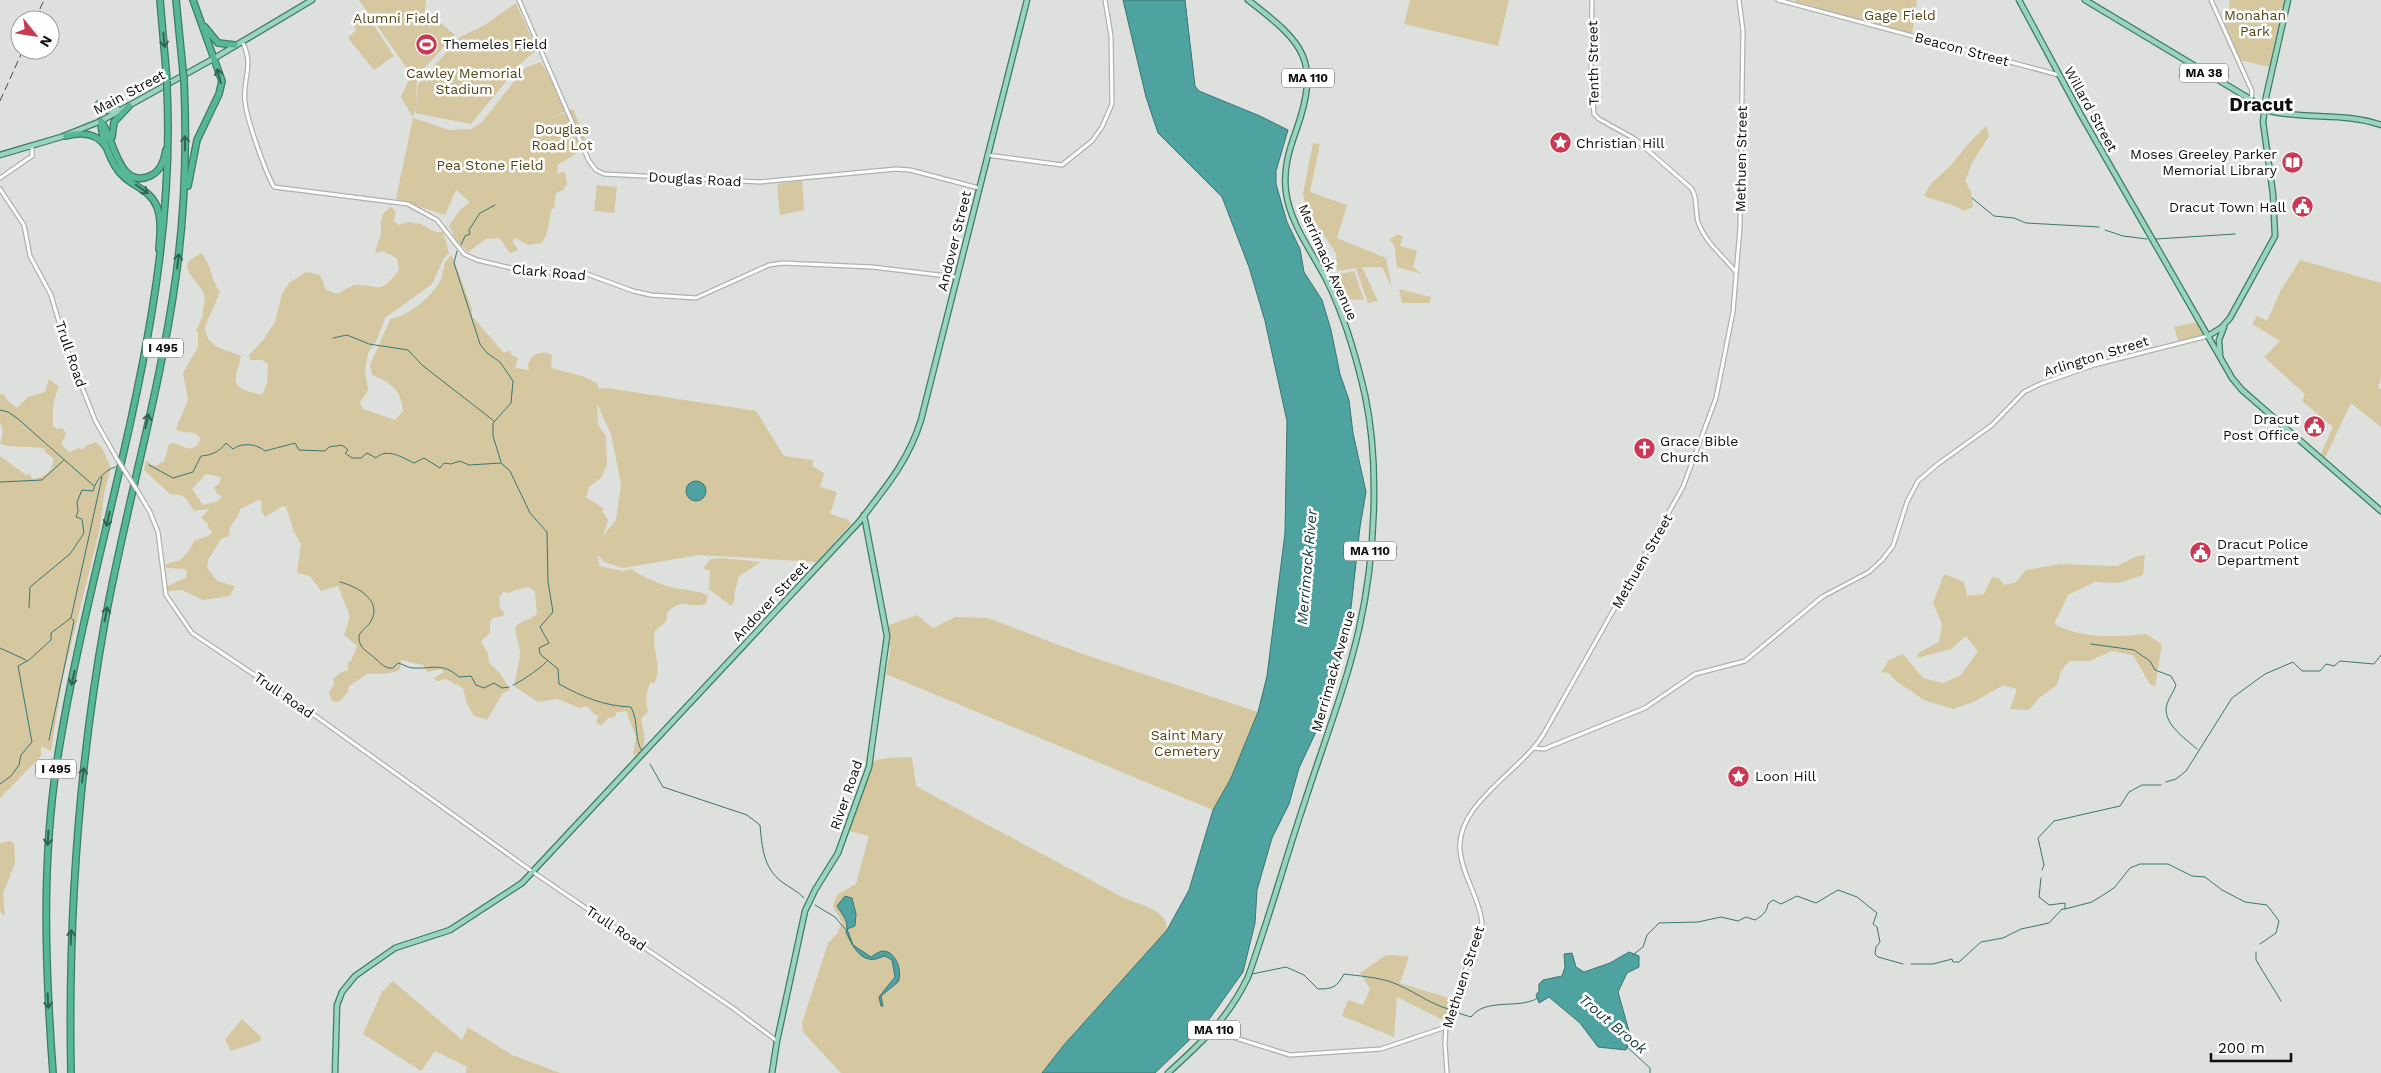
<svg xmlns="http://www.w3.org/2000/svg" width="2381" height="1073" font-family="'Work Sans',sans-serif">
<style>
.green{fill:#d5c7a0;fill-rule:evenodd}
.water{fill:#4ea29f;stroke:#3b7673}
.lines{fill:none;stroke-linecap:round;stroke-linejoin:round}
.stream{stroke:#3b7673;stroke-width:1}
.minor-casing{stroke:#aeb1ae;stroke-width:5.5}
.major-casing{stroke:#3d7c65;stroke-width:7}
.highway-casing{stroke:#3d7c65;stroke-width:8}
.minor{stroke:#fff;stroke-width:3}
.major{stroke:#9ad4bf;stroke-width:4.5}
.highway{stroke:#56b794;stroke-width:5.5}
.rail{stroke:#4a4c49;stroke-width:1;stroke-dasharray:8 4;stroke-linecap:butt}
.minor-bridge-casing{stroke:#aeb1ae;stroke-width:5.5;stroke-linecap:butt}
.highway-bridge-casing{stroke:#3d7c65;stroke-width:8;stroke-linecap:butt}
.minor-bridge{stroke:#fff;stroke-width:3}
.highway-bridge{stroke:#56b794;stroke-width:5.5}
.oneway{stroke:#326350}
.labels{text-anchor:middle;stroke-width:5;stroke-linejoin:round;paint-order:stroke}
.shield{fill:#fff;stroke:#565756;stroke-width:1}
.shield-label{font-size:12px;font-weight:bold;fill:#0e0f0d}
.park-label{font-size:14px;fill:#554617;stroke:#fff}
.poi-label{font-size:14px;fill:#0e0f0d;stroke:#fff;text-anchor:start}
.street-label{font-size:14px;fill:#0e0f0d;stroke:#fff}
.water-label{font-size:15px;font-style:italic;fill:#18403f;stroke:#fff}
.district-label{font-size:19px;font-weight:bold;fill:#0e0f0d;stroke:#fff}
</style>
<rect width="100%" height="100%" fill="#dde0dc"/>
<path class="green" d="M359,0H426L424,18L432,16L455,35L417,76L416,106L418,84L460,37L483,26L516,3L537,50L522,62L471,124L415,113V107L413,118L449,130L471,129L482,122L525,68L541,62L554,84L565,111L550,119L573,109L588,146L558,165L557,175L561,172H565L567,184L563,190L556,193L554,209L552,208C548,222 550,230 542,243L528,245L516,238L512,241L518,250L511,253C505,250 505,242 498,238L486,239L468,252L456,240L449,226L459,211L470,202L456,190L445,215L396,199L413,118L401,97L411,74Z
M1410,0H1509L1498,46L1404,24Z
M1796,0H1917L1912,34L1795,2Z
M2229,0H2285L2270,67L2239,60L2231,42V35L2229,37L2222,25L2230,20Z
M367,15L394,56L374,70L348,38L356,30L354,26Z
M1986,126L1989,136L1972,163L1965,181L1971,192L1973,207L1964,211C1952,202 1938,202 1924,196C1930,181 1941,176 1952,164C1963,150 1973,138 1986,126Z
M1313,143L1320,144L1310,192L1347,205L1337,238L1386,258L1392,288L1382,267H1362L1378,301L1368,303L1356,268L1337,271L1336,253L1306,209L1303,194Z
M802,180L804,210L780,215L777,184Z
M597,185L617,187L614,213L594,211Z
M391,207L396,212L394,221L398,225L409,222L421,224L435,232H443L449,253L444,258L432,284L385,318L376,342L368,353L365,371L368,390L360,403L363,409L395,420L403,411C401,390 391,382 372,375L370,365L391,318C406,319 436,293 441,279C444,270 443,261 452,255L472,309V316L502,351L505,353L510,350L511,355L518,358L515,368L529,370L528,364C533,353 540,350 552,355L551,368L582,376L597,383L599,389L607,388L756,411L784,456L813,460L812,466L824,473L820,487L837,492L830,514L849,520L851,524L817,562L699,555L623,568L604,562L598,555L599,566L623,571L631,569C642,577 662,585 674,588C685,590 698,590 708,596L706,604C688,609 682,596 667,613C669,623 660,626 655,631C651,650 663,665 654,684L651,682C645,692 646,702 648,712L641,718C643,732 649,744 638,755L633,754L636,737L626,711L617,712L615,717L608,718L601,726L596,722L598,716L594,714L587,706L580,708L557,699L538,702L515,687L514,684C516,679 520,657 520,652C519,644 516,636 515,628C520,619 532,621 537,613L535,592L529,587L515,590L509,593L503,592L499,598L500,608L504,613L503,616L493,618L490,622V633L481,641L488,654L489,663L500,673L510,690L503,693L487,720L474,716L467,704L463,688L446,679L436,681L434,678L444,672L441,669L427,672L423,665L401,660L400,669C391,675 378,674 367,674L349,686L348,692L339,702L332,701L329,693L334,684L333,679L340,673L348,670V662L351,661L357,646L344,635L350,616L338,586L321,591L310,576L297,573L301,544L294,532L286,507L283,506L265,517L261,510L262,502L259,500L240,509L238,516L230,527L229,536L221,539L208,560L207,568L217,581L235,586L230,596L203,600L182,590L168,591L166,587L187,577L186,569L167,568L165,566C169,561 174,563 180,560C187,555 191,547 195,540L206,537L213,532L209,529L208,524L201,518L209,509L194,511C185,497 187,495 170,494L144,470L146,461L155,466L164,461L169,444C181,440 188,457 199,443L200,438L195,433L178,431L176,428L188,400L183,373L198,347V332L196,331L203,315C201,308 207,301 204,294C202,288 196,282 192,277C189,275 188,269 187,266L190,260L201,253C212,265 211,281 220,292L205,327C206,348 225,349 241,356C238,373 227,386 250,392C255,393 258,395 262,395L267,383L268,364L262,360H250L249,355L263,340L275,322L282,294L289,283L306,272L320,275L326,290L338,294C343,291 350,286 356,285C381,285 380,295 399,270L397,258L382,251L375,253C376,246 381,239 381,232C381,220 380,214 391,207ZM597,404L611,434L621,484L616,520L603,536L608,520L603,512V508L586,497L589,487L601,478L607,465L606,436L598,425ZM206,474L221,477L219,484L214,487L217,494L222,496L218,501L203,505L192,489Z
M1398,234L1403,237L1400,246L1417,251L1413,267L1422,274L1397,267L1394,244L1389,240Z
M2300,260L2381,283V377L2378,388L2381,389V427L2351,403L2324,460L2320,456L2333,427L2302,401L2305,394L2264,357L2280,341L2252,324L2257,316L2267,321L2281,290Z
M1354,271L1364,300L1344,299L1339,274Z
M1399,289L1431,297L1430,303H1402Z
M2197,322L2203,332L2202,336L2179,343L2174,327Z
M49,379L59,387C52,403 53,409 53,426L57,429L63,428L66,434L61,444L69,452L79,448L83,450L87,445L96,442L102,448L111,468L104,494L100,528L62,681L51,751L41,746V756L0,798V456L26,475L29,474L33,479C45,478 54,470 53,458L44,451L46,449C30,445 16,449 0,444L3,432L0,422V394L5,395L7,400L17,408L28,397L45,392Z
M2145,555L2143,575L2118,583L2095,582L2068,595L2054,624C2082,639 2115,637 2146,634L2162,644L2155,687L2150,684L2133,655L2112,651L2089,661H2069L2061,671L2057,685L2039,698L2029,710L2010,709L2017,689L2004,685L1973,702L1953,709L1924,700L1896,681L1889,673L1881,672L1889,660L1903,654L1923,678L1943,683L1961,675L1978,651L1966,636L1951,649L1917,658L1918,653L1939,642L1942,624L1933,603L1944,574L1964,582L1967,596L1984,594L1992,577L1999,578L2004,585L2016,582L2026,570L2061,564L2117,566L2137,556Z
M721,558L761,562L739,576L734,595L735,600L731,606L709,589L710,570H706L704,567L711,559Z
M917,615L933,628L955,617L988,618L1080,653L1258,712L1231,778L1213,810L886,674L890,651L889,625Z
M912,757L916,786C983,823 1051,858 1118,895C1134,904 1168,908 1167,930L1063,1046L1042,1073H841L803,1032L802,1023L828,943L837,934L842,923L833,906L837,895L856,884L869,836L849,831L873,761L887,758Z
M10,841L14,843L15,863L3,893L5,916L0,912V843Z
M1386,955L1409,956L1400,983L1452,999L1445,1021L1397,997L1394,1037L1342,1016L1348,1000L1363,1005L1370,989L1360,973Z
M393,981L462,1040L468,1027L512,1055L560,1073H466L467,1067L435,1051L421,1071L363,1034L382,992Z
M242,1019L261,1037L260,1041L231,1051L225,1039Z"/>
<path class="water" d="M1123,0H1185L1195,86L1199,91L1260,116L1288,130L1276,171V184L1287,222L1300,249L1304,272L1322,300L1331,330L1340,374L1349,400L1353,433L1366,492L1360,527L1348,635L1323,717L1299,768L1289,804L1272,838L1257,890L1255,923L1243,972L1205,1025L1155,1073H1042L1063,1046L1167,930L1189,890L1213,810L1231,778L1258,712L1267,676L1285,533L1287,421L1265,321L1249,267L1222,197L1158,133L1146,97Z
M686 491a10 10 0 1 1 20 0a10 10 0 1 1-20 0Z
M845,896L852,898L856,914L855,926L847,929L853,945L871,957C874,955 878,952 882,951C896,950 903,972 898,982L881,996L883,1006H881L879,997L895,977L892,960L885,956C880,957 874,961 869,959C857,957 850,941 846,932C849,921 843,916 837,906Z
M1629,952L1639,956V967L1627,973L1618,992L1631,1038L1626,1050L1598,1047L1580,1023L1549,997L1539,1003L1536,995L1539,991V984L1543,980L1562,976L1565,967L1564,954L1572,953L1576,967L1584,972L1610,963Z"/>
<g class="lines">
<path class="stream" d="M1972,198L1994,216L2014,218L2026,223L2099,227
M2105,230L2123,236L2147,239
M2156,239L2235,234
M461,245L465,236L470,234L469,230L480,213L495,205
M457,251L454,263L480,344L487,353L500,362L513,381L511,403L493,423V436L501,462
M333,338L347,335L369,344L408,350L422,365L494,421
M0,410L8,412L17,418L94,486
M149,465L173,478L193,472L201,456C212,455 219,452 226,443L233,449C242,442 257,444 265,451L295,443L299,450L325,451L329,447L342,445L348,450L345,453L352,458H361L367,453L376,458C387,447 403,458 414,463L424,458L440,468L444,463L451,464L460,461L469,465L501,463L510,471L530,513L547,532L548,582L553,612L540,627L549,643L539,648L540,654L558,669L559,684C583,697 604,706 631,707C639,722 634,740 642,751
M0,482L42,480L64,460
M340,582C356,586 383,600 371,621C369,626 360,631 359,636C358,649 369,652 377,660C381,664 386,669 393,668L398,663C403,664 408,668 413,668C434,669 442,662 459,677L471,676L476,685L484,688L494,683L502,688L509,687
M29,608L30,587L70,554L84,533L82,519L76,517L78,511L77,502L82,490L93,491C96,480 104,471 115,467
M2091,644L2134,650L2150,661L2155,670L2171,676L2176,685C2174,692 2169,697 2167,704C2161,723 2186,739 2197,749
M0,648L26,660
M513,685C519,683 544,666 547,661
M49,740L74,621L72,619
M650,764L663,787L747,815L760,825C762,846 763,868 782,882C790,888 798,891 804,898
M2166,782L2176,779L2186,771L2232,698L2265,674L2293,662L2302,671H2320L2326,664L2334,666L2340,661L2374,664L2381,655
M0,784L11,776L19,765L21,755L32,742L18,666L29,660L51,640V633L71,618L102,477
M2042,870L2044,865L2038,838L2054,821L2120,806L2129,792L2142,785H2161
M815,905L835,917L845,929
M2065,909L2092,902L2114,888L2130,868L2140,864H2168L2192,876L2205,877L2222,890L2245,902L2267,905L2279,921L2276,933L2260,944
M2256,952V960L2281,1001
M1633,955L1643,947L1647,935L1659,923L1698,922L1721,917L1738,921L1746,917L1755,920C1762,916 1767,912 1768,904L1773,900L1781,904L1797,896L1816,903L1838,890L1857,897L1877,913L1873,924L1877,927L1880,942L1876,947L1875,954L1878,957L1903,964
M1911,964H1933L1952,959L1953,962H1959L1981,942L2003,938L2021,929L2049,923L2062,909H2065V903L2049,905L2039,897L2041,878
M1252,974L1286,967L1304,975L1318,989C1333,989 1337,987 1344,974C1359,976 1376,977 1391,982C1411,989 1428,1003 1448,1009
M1455,1012L1471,1017C1486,997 1518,1010 1538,998
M1626,1046L1650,1068V1073"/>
<defs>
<path id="minor" d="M519,0L589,161L596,170L604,174L760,182L896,169L910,170L979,188
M1592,0L1591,68L1594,114L1599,119L1635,139L1691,188C1698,197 1695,211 1698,222C1705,242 1723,256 1736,272
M1778,0L2059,75
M2211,0L2252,91L2251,100
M242,41C255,66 242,78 245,102C247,120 265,171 274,187L408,204L437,220L464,254L477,260L528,272L587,274L633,291L651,295L696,298L769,265L783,263L872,267L956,277
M987,155L1062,165L1092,141L1102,127L1112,104L1111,36L1105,0
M0,178L32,156V147
M0,189L24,225L30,256L51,295L67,349L95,420L117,459
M137,490L150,512L158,532L166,595L192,633L310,712L533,872L733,1008L777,1041
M1534,748L1544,749L1645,708L1695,674L1745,661L1822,597L1869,572L1882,560L1893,546L1907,502L1918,481L1938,464L1992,425L2024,392L2040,384L2094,365L2208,336
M1213,1031L1290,1055L1381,1049L1446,1027
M1447,1073L1445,1044L1446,1025L1482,923C1480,898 1462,876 1460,850C1456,804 1520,772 1543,735L1683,487L1716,398L1733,312L1740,227L1743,31L1739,0"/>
<path id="major" d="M2019,0L2081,115L2232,378L2242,390L2381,511
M2085,0L2270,111C2306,120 2345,112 2381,125
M98,104L108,111L118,109
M0,155L61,137L101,121L213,59L312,0
M2208,336L2221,328L2230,318L2275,236L2273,194L2263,122L2266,97L2288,0
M2220,356L2219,340L2224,327
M335,1073L337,1005L342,992L355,976L395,948L450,930L522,883L859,522C885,488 908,462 921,420L1027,0
M772,1073L777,1041L805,911L815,890L838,853L869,767L887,636L864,515
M1168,1073C1202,1042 1228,1019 1248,977C1269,918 1286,857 1306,798C1324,742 1346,686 1359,629C1375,559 1380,465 1365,395C1356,356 1345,317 1327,281C1313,253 1290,224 1286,192C1283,170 1289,150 1296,131C1321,60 1304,43 1248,0"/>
<path id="highway" d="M160,0L167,81
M176,0L183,71
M205,27L218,43L235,45
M101,121C101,136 111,166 124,177C135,187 151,191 157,207C162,220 160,236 159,249
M101,121C114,138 118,190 150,176C161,171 164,161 166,150
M66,136C81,132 97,133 106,147
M112,137L114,122L129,106
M188,186L197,140L219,94L222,81L193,0
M53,1073C45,964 41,857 59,749C95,529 178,315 167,89
M71,1073C68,922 78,771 105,621C126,506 160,392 176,276C185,211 187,146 184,80"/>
</defs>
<use href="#minor" class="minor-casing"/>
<use href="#major" class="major-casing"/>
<use href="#highway" class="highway-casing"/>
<use href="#minor" class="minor"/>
<use href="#major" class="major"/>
<use href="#highway" class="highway"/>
<path class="rail" d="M35,20L44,0
M0,101L23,50"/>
<defs>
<path id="minor-bridge" d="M117,459L137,490"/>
<path id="highway-bridge" d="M183,71L184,80
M167,81V89"/>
</defs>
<use href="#minor-bridge" class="minor-bridge-casing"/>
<use href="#highway-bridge" class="highway-bridge-casing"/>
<use href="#minor-bridge" class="minor-bridge"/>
<use href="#highway-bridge" class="highway-bridge"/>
</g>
<defs><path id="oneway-shaft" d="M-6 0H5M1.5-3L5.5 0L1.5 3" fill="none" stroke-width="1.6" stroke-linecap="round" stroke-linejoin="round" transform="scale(1.25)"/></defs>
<g class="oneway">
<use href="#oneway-shaft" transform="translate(164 40) rotate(85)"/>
<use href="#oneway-shaft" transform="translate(219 76) rotate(-104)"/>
<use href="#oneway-shaft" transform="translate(185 143) rotate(-90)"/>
<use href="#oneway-shaft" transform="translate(142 189) rotate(35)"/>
<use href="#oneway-shaft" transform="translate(178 261) rotate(-83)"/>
<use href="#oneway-shaft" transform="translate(147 421) rotate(-77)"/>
<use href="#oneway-shaft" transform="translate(108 519) rotate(103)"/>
<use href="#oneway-shaft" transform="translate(106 614) rotate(-79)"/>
<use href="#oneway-shaft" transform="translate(73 678) rotate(103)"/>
<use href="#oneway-shaft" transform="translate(83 775) rotate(-82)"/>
<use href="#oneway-shaft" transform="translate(48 838) rotate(94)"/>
<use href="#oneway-shaft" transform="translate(71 937) rotate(-88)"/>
<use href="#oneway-shaft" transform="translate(48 1001) rotate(87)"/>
</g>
<defs>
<symbol id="stadium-disc" viewBox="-11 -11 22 22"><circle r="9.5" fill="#c93954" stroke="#fff"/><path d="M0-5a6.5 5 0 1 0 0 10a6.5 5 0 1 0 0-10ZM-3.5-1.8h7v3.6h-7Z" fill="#fff"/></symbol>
<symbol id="sight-disc" viewBox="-11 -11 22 22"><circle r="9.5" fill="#c93954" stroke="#fff"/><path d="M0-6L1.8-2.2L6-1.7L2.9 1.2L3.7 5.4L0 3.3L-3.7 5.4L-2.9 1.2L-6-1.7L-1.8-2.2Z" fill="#fff"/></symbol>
<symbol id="library-disc" viewBox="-11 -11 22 22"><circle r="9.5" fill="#c93954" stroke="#fff"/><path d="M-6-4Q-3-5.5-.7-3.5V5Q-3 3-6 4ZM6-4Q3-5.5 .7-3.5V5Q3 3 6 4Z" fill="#fff"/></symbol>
<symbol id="civic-disc" viewBox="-11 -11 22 22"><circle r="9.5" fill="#c93954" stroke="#fff"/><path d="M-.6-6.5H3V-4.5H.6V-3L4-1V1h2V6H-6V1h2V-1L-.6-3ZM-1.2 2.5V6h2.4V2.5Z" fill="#fff"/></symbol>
<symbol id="church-disc" viewBox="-11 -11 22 22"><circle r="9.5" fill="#c93954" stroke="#fff"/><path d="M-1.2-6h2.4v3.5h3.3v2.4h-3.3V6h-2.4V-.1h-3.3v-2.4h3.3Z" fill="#fff"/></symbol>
</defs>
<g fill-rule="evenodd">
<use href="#stadium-disc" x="414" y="32" width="25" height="25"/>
<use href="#sight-disc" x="1548" y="130" width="25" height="25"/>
<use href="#library-disc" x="2280" y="150" width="25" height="25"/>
<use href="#civic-disc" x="2290" y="194" width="25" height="25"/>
<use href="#civic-disc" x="2302" y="414" width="25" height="25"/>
<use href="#church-disc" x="1632" y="436" width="25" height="25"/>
<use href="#civic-disc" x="2188" y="540" width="25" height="25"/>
<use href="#sight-disc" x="1726" y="764" width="25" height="25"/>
</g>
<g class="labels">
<g class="shield">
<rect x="2180" y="63.5" width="48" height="19" rx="4"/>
<rect x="1282" y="68.5" width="52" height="19" rx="4"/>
<rect x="143" y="338.5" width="40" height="19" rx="4"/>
<rect x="1344" y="541.5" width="52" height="19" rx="4"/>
<rect x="36" y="759.5" width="40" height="19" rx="4"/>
<rect x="1188" y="1020.5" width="52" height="19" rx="4"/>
</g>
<g class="shield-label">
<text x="2204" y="77">MA 38</text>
<text x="1308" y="82">MA 110</text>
<text x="163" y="352">I 495</text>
<text x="1370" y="555">MA 110</text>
<text x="56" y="773">I 495</text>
<text x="1214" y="1034">MA 110</text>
</g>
<g class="park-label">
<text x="1900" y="20">Gage Field</text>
<text x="2255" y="20">Monahan<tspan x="2255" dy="16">Park</tspan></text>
<text x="396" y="23">Alumni Field</text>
<text x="464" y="78">Cawley Memorial<tspan x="464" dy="16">Stadium</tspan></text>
<text x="562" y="134">Douglas<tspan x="562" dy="16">Road Lot</tspan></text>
<text x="490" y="170">Pea Stone Field</text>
<text x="1187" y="740">Saint Mary<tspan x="1187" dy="16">Cemetery</tspan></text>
</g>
<g class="poi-label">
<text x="443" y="49">Themeles Field</text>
<text x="1576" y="148">Christian Hill</text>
<text x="2277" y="159" text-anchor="end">Moses Greeley Parker<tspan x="2277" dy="16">Memorial Library</tspan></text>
<text x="2286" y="212" text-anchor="end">Dracut Town Hall</text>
<text x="2299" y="424" text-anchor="end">Dracut<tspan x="2299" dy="16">Post Office</tspan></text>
<text x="1660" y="446">Grace Bible<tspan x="1660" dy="16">Church</tspan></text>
<text x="2217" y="549">Dracut Police<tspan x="2217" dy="16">Department</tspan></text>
<text x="1755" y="781">Loon Hill</text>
</g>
<g class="street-label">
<text transform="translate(1962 49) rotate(15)" y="5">Beacon Street</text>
<text transform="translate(1593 63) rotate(-91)" y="5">Tenth Street</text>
<text transform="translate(129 92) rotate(-28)" y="5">Main Street</text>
<text transform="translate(2091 109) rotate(61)" y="5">Willard Street</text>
<text transform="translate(1741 159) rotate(-89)" y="5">Methuen Street</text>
<text transform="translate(695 179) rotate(3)" y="5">Douglas Road</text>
<text transform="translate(954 241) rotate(-76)" y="5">Andover Street</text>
<text transform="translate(1328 262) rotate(66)" y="5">Merrimack Avenue</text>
<text transform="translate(549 272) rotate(5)" y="5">Clark Road</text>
<text transform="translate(71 354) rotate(71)" y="5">Trull Road</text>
<text transform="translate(2096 356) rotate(-17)" y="5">Arlington Street</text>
<text transform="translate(1642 561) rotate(-60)" y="5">Methuen Street</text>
<text transform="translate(770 601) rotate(-47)" y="5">Andover Street</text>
<text transform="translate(1333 671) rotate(-74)" y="5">Merrimack Avenue</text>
<text transform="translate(284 695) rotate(35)" y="5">Trull Road</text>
<text transform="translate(846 795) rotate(-71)" y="5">River Road</text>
<text transform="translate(616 928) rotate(34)" y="5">Trull Road</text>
<text transform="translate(1463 977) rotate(-72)" y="5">Methuen Street</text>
</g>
<g class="water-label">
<text transform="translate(1307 567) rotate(-85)" y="5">Merrimack River</text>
<text transform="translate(1613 1024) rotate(40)" y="5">Trout Brook</text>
</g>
<g class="district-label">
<text x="2261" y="111">Dracut</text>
</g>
</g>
<g transform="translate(35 35) rotate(120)"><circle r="24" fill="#ffffff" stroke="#9f9f9e"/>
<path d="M0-4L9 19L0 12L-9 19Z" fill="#c93954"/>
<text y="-8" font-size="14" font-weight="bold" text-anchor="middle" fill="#0e0f0d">N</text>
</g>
<path d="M2211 1053v8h80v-8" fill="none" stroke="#0e0f0d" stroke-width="2.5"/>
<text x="2218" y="1053" font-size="15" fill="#0e0f0d" stroke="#ffffff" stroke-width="4" paint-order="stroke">200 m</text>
</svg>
